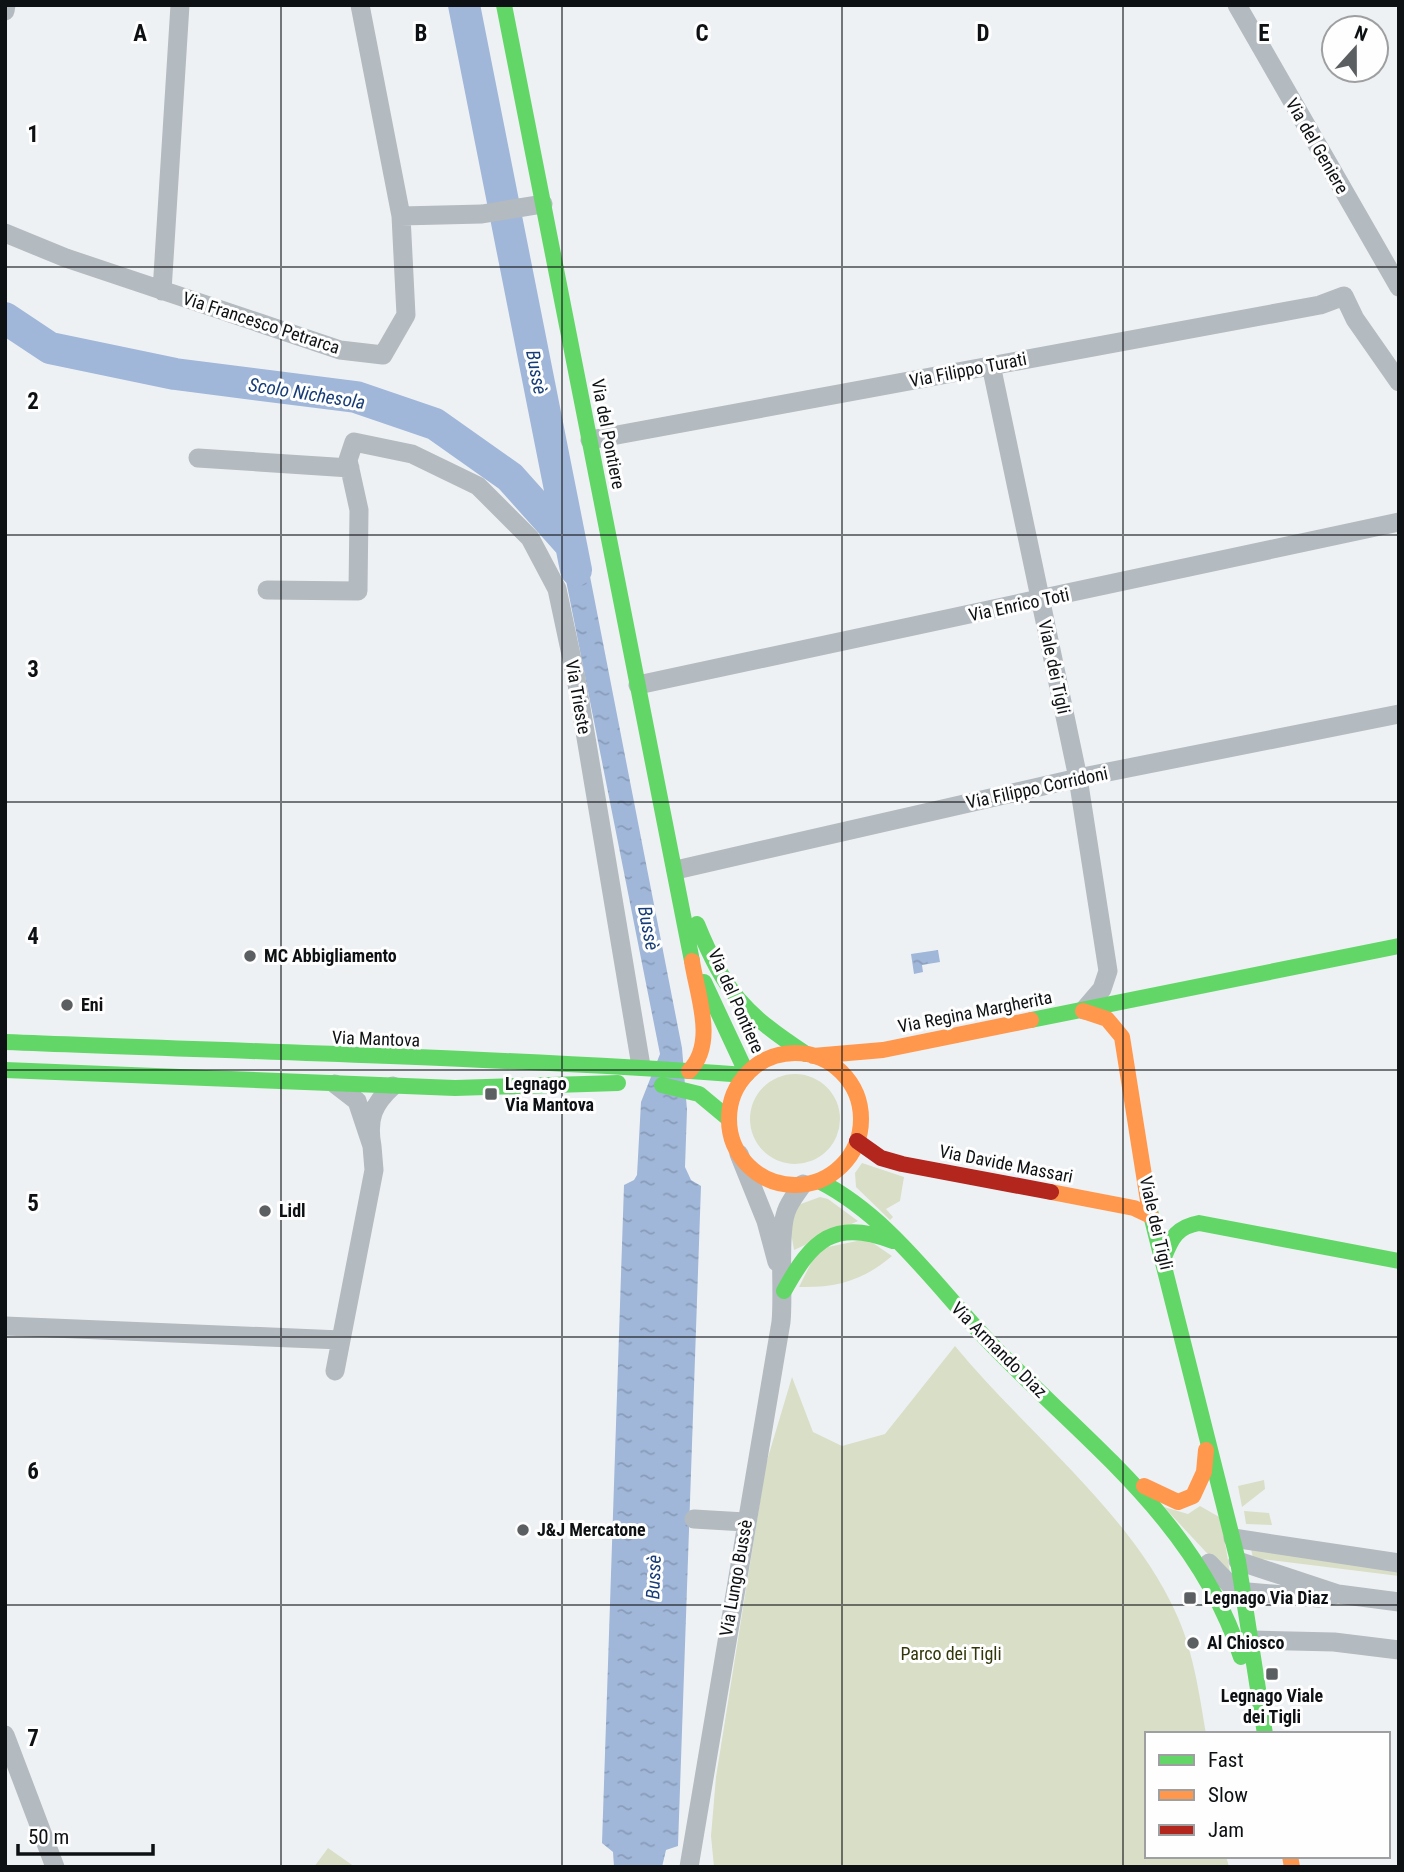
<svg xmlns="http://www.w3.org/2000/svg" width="1404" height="1872" font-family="'Roboto Condensed',sans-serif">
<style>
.green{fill:#d9dec7}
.water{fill:url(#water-ripples)}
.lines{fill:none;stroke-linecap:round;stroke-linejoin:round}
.river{stroke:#a0b7d9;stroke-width:32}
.street{stroke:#b3bac0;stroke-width:19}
.fast{stroke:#63d668;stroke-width:16}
.slow{stroke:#ff974d;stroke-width:16}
.jam{stroke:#b3261e;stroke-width:16}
.grid{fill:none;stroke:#0e1113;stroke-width:2;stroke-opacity:0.55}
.poi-dot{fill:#5c5f62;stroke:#fefefe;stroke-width:2.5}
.labels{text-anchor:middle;stroke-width:6;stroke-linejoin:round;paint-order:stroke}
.street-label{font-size:18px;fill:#0e1113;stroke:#fefefe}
.poi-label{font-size:18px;font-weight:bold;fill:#0e1113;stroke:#fefefe;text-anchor:start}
.park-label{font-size:18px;fill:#323608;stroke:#fefefe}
.water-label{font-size:19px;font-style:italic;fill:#163d77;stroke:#fefefe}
.grid-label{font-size:23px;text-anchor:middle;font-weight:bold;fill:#0e1113;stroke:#fefefe;stroke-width:6;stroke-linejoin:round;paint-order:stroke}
</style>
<defs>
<pattern id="water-ripples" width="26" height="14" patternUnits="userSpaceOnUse" patternTransform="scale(1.75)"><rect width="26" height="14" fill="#a0b7d9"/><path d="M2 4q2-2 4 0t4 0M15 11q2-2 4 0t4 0" fill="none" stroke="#899cb9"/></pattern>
</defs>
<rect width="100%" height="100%" fill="#eef1f4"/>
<path class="green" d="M750 1119a45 45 0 1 1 90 0a45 45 0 1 1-90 0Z
M862,1163L904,1177L900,1201L886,1209L893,1217L890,1220L856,1187L855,1173Z
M820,1197L828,1199L858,1221L794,1250L790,1227L798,1205Z
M867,1239L892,1256C864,1280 837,1288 799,1287L818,1249Z
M955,1346C1024,1430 1130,1512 1175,1611C1193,1649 1199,1692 1206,1734H1147V1856H1226L1229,1867H714L711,1836L716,1777L766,1464L792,1377L813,1432L842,1446L885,1434Z
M1264,1480L1265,1489L1242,1507L1238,1486Z
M1200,1506L1221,1518L1231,1579L1164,1507L1188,1514Z
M1244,1511L1269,1513L1272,1525L1246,1524Z
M1251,1549L1399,1569V1576L1253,1558Z
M328,1848L355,1867H314Z"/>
<path class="water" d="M580,525L682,1048L687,1110L685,1167L691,1180L701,1186L678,1846L666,1850L662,1867H614L613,1852L602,1843L624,1185L634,1180L637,1175L641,1102L660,1054L556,530Z
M938,950L940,962L922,965L923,972L914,974L911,954Z"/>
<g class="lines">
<path class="river" d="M464,5L576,570
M5,318L50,348L175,374L356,397L435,424L510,477L570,544"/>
<path class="street" d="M360,5L401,216L482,214L543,204
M1237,5L1399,287
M5,11L6,5
M5,233L66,258L340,350L383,355L406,315L401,216
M162,291L180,5
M991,365L1078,778L1108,971L1102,989L1084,1010
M590,440L1320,305L1344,296L1355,319L1399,382
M198,458L350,468
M267,590L358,591L359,510L348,460L354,442L412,454L478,486L530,538L557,589L576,678L641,1066
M638,685L1399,522
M676,870L1078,778L1399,714
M335,1084L357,1101L372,1146C367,1119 373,1104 393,1086
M739,1154L766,1221L777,1262
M5,1326L341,1340L374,1170L372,1146
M335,1371L341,1340
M694,1519L745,1522
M1233,1538L1399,1563
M1238,1561L1338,1594L1399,1602
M1209,1563L1236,1591L1319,1598L1338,1594
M1253,1640L1334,1642L1399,1650
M5,1735L55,1867
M689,1867L781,1322C784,1294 778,1235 786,1212C789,1202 797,1193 803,1184"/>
<path class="fast" d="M504,5L692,961
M697,924C725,993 744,1013 806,1054
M704,982L747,1074
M1031,1020L1399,946
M5,1042C252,1052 499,1057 745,1075
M5,1070L455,1088L618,1083
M662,1085L699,1094L729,1119
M819,1181C890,1217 938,1289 992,1345C1086,1442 1198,1522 1241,1657
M1149,1207L1238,1561L1265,1734
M1164,1257C1172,1237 1177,1227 1199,1223L1399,1261
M784,1291C812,1240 834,1218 893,1241"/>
<path class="slow" d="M1083,1011L1107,1019L1122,1037L1149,1207
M729 1119a66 66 0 1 1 132 0a66 66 0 1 1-132 0Z
M813,1056L883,1050L1031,1020
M689,1071C717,1043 697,995 692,961
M1051,1192L1134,1208L1151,1216
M1144,1486L1178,1502L1193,1496L1204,1472L1206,1450
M1290,1856L1292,1867"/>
<path class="jam" d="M857,1141L881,1158L902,1164L1051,1192"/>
</g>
<path class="grid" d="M281,5V1867M562,5V1867M842,5V1867M1123,5V1867M5,267H1399M5,535H1399M5,802H1399M5,1070H1399M5,1337H1399M5,1605H1399"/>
<g class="poi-dot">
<circle cx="250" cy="956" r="7"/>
<circle cx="67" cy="1005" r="7"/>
<rect x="484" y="1087" width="14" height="14" rx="3.5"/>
<circle cx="265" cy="1211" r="7"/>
<circle cx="523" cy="1530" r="7"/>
<rect x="1183" y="1591" width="14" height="14" rx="3.5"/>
<circle cx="1193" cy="1643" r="7"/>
<rect x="1265" y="1667" width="14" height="14" rx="3.5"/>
</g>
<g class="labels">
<g class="street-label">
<text transform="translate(1317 146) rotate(60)" y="6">Via del Geniere</text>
<text transform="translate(261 323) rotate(18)" y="6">Via Francesco Petrarca</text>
<text transform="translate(968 370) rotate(-11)" y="6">Via Filippo Turati</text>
<text transform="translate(608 434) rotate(79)" y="6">Via del Pontiere</text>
<text transform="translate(1019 605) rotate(-12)" y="6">Via Enrico Toti</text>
<text transform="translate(1054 667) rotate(78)" y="6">Viale dei Tigli</text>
<text transform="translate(578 697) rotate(80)" y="6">Via Trieste</text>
<text transform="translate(1037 788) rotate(-12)" y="6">Via Filippo Corridoni</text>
<text transform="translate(736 1001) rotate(66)" y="6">Via del Pontiere</text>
<text transform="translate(975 1012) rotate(-11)" y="6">Via Regina Margherita</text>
<text transform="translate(376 1039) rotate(2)" y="6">Via Mantova</text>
<text transform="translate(1006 1164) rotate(11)" y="6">Via Davide Massari</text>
<text transform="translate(1156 1223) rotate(77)" y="6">Viale dei Tigli</text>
<text transform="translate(999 1350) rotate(45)" y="6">Via Armando Diaz</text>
<text transform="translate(736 1578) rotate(-80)" y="6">Via Lungo Bussè</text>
</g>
<g class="poi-label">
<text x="264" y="962">MC Abbigliamento</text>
<text x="81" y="1011">Eni</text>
<text x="505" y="1090">Legnago<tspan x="505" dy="21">Via Mantova</tspan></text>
<text x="279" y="1217">Lidl</text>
<text x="537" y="1536">J&amp;J Mercatone</text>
<text x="1204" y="1604">Legnago Via Diaz</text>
<text x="1207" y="1649">Al Chiosco</text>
<text x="1272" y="1702" text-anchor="middle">Legnago Viale<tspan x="1272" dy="21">dei Tigli</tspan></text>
</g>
<g class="park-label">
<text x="951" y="1660">Parco dei Tigli</text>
</g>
<g class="water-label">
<text transform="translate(537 372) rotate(79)" y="7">Bussè</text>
<text transform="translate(307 393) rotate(9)" y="7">Scolo Nichesola</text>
<text transform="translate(649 928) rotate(79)" y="7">Bussè</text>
<text transform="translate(653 1577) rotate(-88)" y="7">Bussè</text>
</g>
</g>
<g class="grid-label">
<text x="140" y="41">A</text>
<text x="421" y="41">B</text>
<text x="702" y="41">C</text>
<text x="983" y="41">D</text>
<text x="1264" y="41">E</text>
<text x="33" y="142">1</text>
<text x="33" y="409">2</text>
<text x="33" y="677">3</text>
<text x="33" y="944">4</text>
<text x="33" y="1211">5</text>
<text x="33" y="1479">6</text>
<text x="33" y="1746">7</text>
</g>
<rect width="1404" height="1872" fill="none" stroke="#0e1113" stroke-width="14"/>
<rect x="1145" y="1732" width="245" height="126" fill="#fefefe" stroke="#9e9fa0" stroke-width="2"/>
<rect x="1159" y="1755" width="35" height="10" fill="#63d668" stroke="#9e9fa0" stroke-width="2"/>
<text x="1208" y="1767" font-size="21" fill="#0e1113">Fast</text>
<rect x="1159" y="1790" width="35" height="10" fill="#ff974d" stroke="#9e9fa0" stroke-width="2"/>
<text x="1208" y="1802" font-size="21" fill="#0e1113">Slow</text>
<rect x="1159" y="1825" width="35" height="10" fill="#b3261e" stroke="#9e9fa0" stroke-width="2"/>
<text x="1208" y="1837" font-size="21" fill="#0e1113">Jam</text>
<g transform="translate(1355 49) rotate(21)"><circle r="33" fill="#fefefe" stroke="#9e9fa0" stroke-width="2"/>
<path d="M0-5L12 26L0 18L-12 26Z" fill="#5c5f62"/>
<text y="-10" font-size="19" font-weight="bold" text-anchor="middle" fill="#0e1113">N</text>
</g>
<path d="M18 1844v10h135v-10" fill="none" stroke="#0e1113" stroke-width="3.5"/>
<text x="28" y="1844" font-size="21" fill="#0e1113" stroke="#fefefe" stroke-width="5" paint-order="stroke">50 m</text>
</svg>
